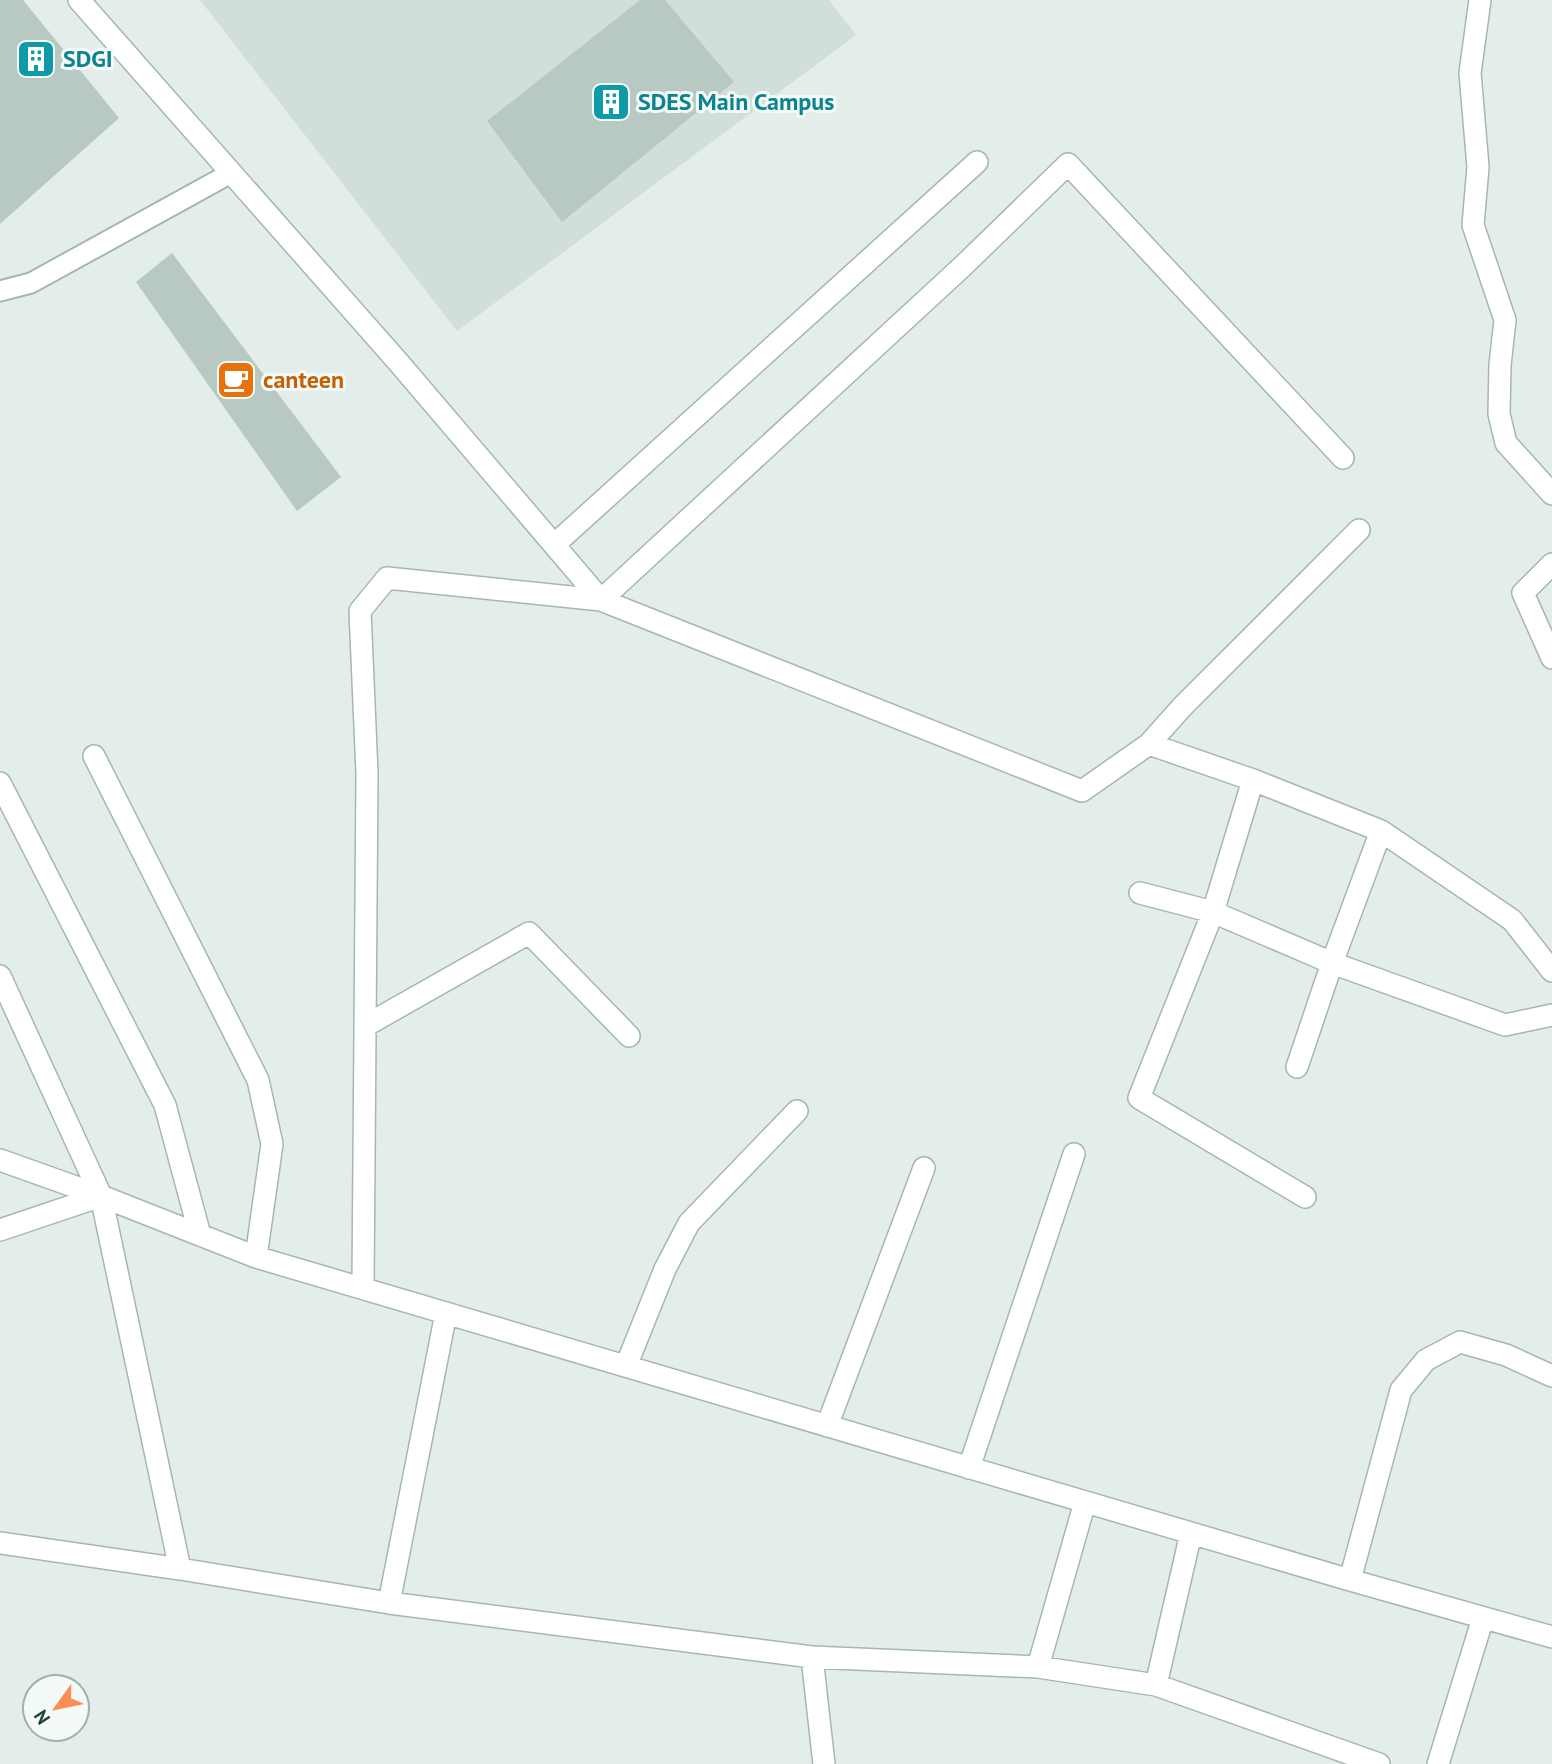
<svg xmlns="http://www.w3.org/2000/svg" width="1552" height="1764" font-family="'PT Sans',sans-serif">
<style>
.built{fill:#d1ded9}
.building{fill:#b8c9c4}
.lines{fill:none;stroke-linecap:round;stroke-linejoin:round}
.lane-casing{stroke:#a5b7b2;stroke-width:23}
.street-casing{stroke:#a5b7b2;stroke-width:24}
.lane{stroke:#fff;stroke-width:19}
.street{stroke:#fff;stroke-width:21}
.labels{text-anchor:middle;stroke-width:6;stroke-linejoin:round;paint-order:stroke}
.culture-label{font-size:24px;font-weight:bold;fill:#0d838f;stroke:#f4faf8;text-anchor:start}
.food-label{font-size:24px;font-weight:bold;fill:#c56008;stroke:#f4faf8;text-anchor:start}
</style>
<rect width="100%" height="100%" fill="#e3eeea"/>
<path class="built" d="M200,0H829L856,35L457,331Z"/>
<path class="building" d="M0,0H23L119,118L0,224Z
M640,0H665L734,82L562,222L487,121Z
M172,253L341,477L297,511L136,282Z"/>
<g class="lines">
<defs>
<path id="lane" d="M0,291L31,283L231,173"/>
<path id="street" d="M79,0L399,363L601,600L1082,791L1149,744L1253,780L1381,831L1512,920L1552,971
M1480,0L1470,73L1478,167L1473,225L1505,320L1500,365L1499,414L1506,443L1552,494
M554,545L977,162
M1552,564L1523,593L1552,658
M1149,744L1182,707L1359,530
M94,756L258,1080L272,1144L256,1257
M1253,780L1213,912L1139,1098L1305,1197
M0,783L165,1105L200,1235
M1140,893L1213,912L1332,963L1381,831
M0,976L101,1196L180,1569L0,1543
M365,1026L529,933L629,1036
M1297,1067L1332,963L1505,1025L1552,1015
M0,1160L101,1196L256,1257L1350,1580L1552,1637
M0,1230L101,1196
M363,1288L367,773L360,611L387,578L601,600L964,265L1068,164L1343,458
M626,1366L665,1269L689,1223L797,1111
M827,1426L924,1168
M969,1468L1074,1154
M180,1569L389,1603L812,1657L1038,1667L1156,1685L1379,1764
M1350,1580L1401,1390L1426,1360L1460,1342L1506,1355L1552,1376
M389,1603L446,1313
M812,1657L824,1764
M1038,1667L1085,1502
M1156,1685L1191,1533
M1438,1764L1483,1618"/>
</defs>
<use href="#lane" class="lane-casing"/>
<use href="#street" class="street-casing"/>
<use href="#lane" class="lane"/>
<use href="#street" class="street"/>
</g>
<defs>
<symbol id="building-square" viewBox="-11 -11 22 22"><rect x="-9" y="-9" width="18" height="18" rx="4" fill="#0f9aa8" stroke="#f4faf8"/><path d="M-4-6H4V6H1V3H-1V6H-4ZM-2.5-4.3h1.7v1.8h-1.7ZM.8-4.3h1.7v1.8H.8ZM-2.5-1h1.7V.8h-1.7ZM.8-1h1.7V.8H.8Z" fill="#fff"/></symbol>
<symbol id="cafe-square" viewBox="-11 -11 22 22"><rect x="-9" y="-9" width="18" height="18" rx="4" fill="#e8710a" stroke="#f4faf8"/><path d="M-5.5-4.5H6V0H3Q3 3.5 0 3.5H-2.5Q-5.5 3.5-5.5 0ZM3-3.2v2h1.7v-2ZM-6 4.5H4V6H-6Z" fill="#fff"/></symbol>
</defs>
<g fill-rule="evenodd">
<use href="#building-square" x="14" y="37" width="44" height="44"/>
<use href="#building-square" x="589" y="80" width="44" height="44"/>
<use href="#cafe-square" x="214" y="358" width="44" height="44"/>
</g>
<g class="labels">
<g class="culture-label">
<text x="63" y="67">SDGI</text>
<text x="638" y="110">SDES Main Campus</text>
</g>
<g class="food-label">
<text x="263" y="388">canteen</text>
</g>
</g>
<g transform="translate(56 1708) rotate(237)"><circle r="33" fill="#f4faf8" stroke="#a0b0ad" stroke-width="2"/>
<path d="M0-5L12 26L0 18L-12 26Z" fill="#fb8e54"/>
<text y="-10" font-size="19" font-weight="bold" text-anchor="middle" fill="#21413c">N</text>
</g>
</svg>
